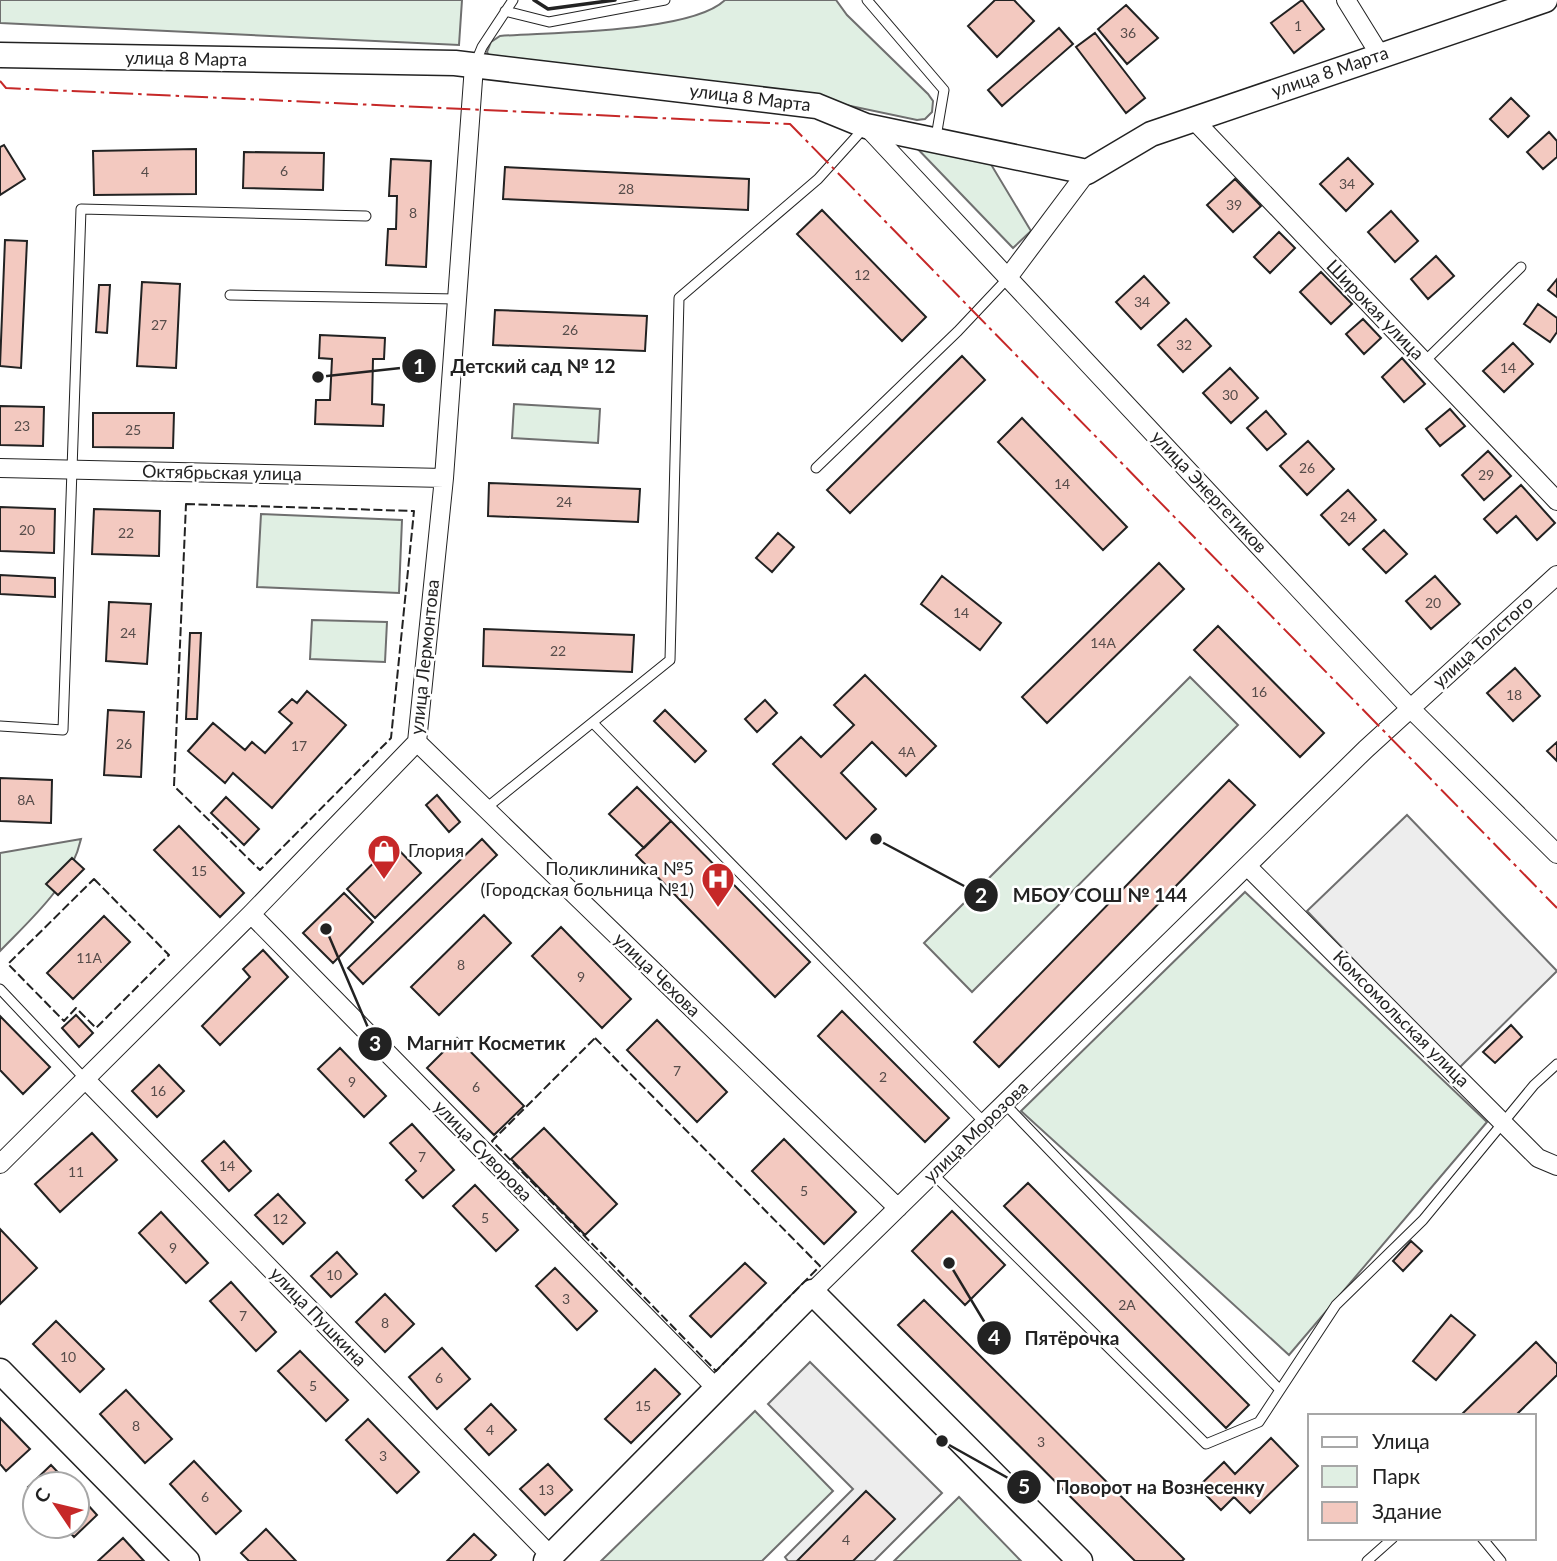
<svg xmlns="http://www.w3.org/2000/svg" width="1557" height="1561" font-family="Lato,sans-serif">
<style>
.green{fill:#e0efe3;stroke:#6f6f6f;stroke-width:2}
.parking{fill:#ededed;stroke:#6f6f6f;stroke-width:2}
.building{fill:#f3c9c0;stroke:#222;stroke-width:2}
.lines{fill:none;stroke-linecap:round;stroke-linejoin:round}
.lane-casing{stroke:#222;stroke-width:11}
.street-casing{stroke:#222;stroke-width:20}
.secondary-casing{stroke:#222;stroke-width:27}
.lane{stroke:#fff;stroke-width:9}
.street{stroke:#fff;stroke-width:18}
.secondary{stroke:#fff;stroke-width:24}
.fence{stroke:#222;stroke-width:2;stroke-dasharray:9 3.5;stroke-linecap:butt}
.wall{stroke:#222;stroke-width:3.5}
.power{stroke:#c62828;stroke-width:2;stroke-dasharray:24 5 3.5 5;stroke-linecap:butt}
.labels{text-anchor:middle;stroke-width:5;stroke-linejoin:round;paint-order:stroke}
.number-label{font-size:14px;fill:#564c4a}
.street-label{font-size:18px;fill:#222;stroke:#fff}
.poi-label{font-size:18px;fill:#222;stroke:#fff;text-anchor:start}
.leader{fill:none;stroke:#222;stroke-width:2.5}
.callout-dot{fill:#222;stroke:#fff;stroke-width:2.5}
.mark-label{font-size:21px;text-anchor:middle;font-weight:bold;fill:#fff}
.callout-label{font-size:19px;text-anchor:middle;font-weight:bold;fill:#222;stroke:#fff;stroke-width:5;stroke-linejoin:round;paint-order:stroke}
</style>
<rect width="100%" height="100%" fill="#fff"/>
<path class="green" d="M0,0H462L459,45L0,23Z
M725,0H836L847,15L928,94L933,101L932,112L925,119L917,120L803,96L491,61L487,52L491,42L500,36C550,32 691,33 725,0Z
M911,142L989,161L1031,231L1013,248Z
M514,404L600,409L598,443L512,438Z
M261,514L402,520L399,593L257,587Z
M312,620L387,622L385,662L310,659Z
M1190,677L1238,725L972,992L924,943Z
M81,839C71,884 32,918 0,951V853Z
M1245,892L1487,1122L1289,1355L1021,1111Z
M755,1411L833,1491L762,1561H601Z
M959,1497L1021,1561H894Z"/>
<path class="parking" d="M1407,815L1557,971L1458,1069L1307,911Z
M810,1362L942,1493L874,1561H788L785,1557L853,1489L768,1404Z"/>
<path class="building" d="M995,0H1014L1034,21L997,57L968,26Z
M1302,0L1324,29L1294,53L1271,23Z
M1126,5L1158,38L1127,64L1098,29Z
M1059,28L1073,44L1002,106L988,90Z
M1095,33L1145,98L1126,113L1076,47Z
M1511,98L1529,116L1508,137L1490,119Z
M1549,132L1557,141V157L1543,169L1527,152Z
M4,145L25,179L0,195V147Z
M196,149V194L94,195L93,151Z
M244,152L324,153L323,190L243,188Z
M1348,158L1373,184L1346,211L1320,184Z
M391,159L431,161L426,267L386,265L388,229H396L397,196H389Z
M505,167L749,179L748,210L503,199Z
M1235,179L1261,206L1233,232L1207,205Z
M822,210L926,317L902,341L797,234Z
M1391,211L1418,241L1395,262L1368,232Z
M1279,232L1295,248L1270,273L1254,257Z
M5,240L27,241L21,368L0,366Z
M1436,256L1454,276L1428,299L1411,279Z
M1321,272L1352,304L1331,324L1300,292Z
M1144,276L1169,303L1141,329L1116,302Z
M1557,279V297L1548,290Z
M142,282L180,284L176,368L137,366Z
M99,285H110L107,333L96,332Z
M1538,304L1557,318V332L1550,342L1524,324Z
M495,310L647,316L645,351L493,345Z
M1186,319L1211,346L1183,372L1158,345Z
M1363,319L1381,338L1364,354L1346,334Z
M320,335L385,338L384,359H373L372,404L384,405L383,426L315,424L316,400H330L332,359L319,358Z
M1513,343L1533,364L1504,392L1483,371Z
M962,356L985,380L850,513L827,490Z
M1402,358L1425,384L1404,402L1382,377Z
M1230,368L1258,398L1231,423L1203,393Z
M0,406L44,407L43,446L0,445Z
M1450,409L1465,426L1440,446L1426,429Z
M1266,411L1286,434L1267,450L1247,428Z
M93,413H174L173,448L93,447Z
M1022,418L1127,527L1103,550L998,442Z
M1308,441L1334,469L1307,495L1280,466Z
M1488,451L1511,476L1484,500L1462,475Z
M489,483L640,489L638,522L488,516Z
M1521,485L1555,523L1537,540L1516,516L1497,533L1484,519Z
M1348,490L1376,520L1349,545L1321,515Z
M0,507L55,509L54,553L0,551Z
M94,509L160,511L159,556L92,554Z
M1384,530L1407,554L1386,573L1363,549Z
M778,533L794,547L772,572L756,558Z
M1159,563L1184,589L1047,723L1022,697Z
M0,575L55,578V597L0,594Z
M942,576L1001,623L980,650L921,604Z
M1435,576L1460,604L1431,629L1406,601Z
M109,602L151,604L147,664L106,661Z
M1218,626L1324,733L1300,757L1194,650Z
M484,629L634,635L632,672L483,666Z
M190,633H201L197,719H186Z
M1515,668L1540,696L1513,721L1487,693Z
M865,675L936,746L906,776L872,742L841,773L876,809L846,839L773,764L801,737L821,757L854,725L834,705Z
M307,691L346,725L272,808L233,773L225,783L188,751L213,723L245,750L252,742L265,753L292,723L279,712L292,699L297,703Z
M765,700L777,713L757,732L745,719Z
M108,710L144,712L141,777L104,775Z
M665,710L706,751L695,762L654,721Z
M1557,742V761L1547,751Z
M0,778L52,780L51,823L0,821Z
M1229,780L1255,805L999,1067L974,1042Z
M637,787L671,821L644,848L609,814Z
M437,795L460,822L449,832L426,805Z
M226,797L259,829L244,845L211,813Z
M671,821L810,962L775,997L636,855Z
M179,826L244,893L220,917L154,850Z
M482,839L497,855L363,984L348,968Z
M393,844L421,873L375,918L347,889Z
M72,858L84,869L58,895L46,884Z
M344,893L373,922L333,963L303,933Z
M484,915L511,943L439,1015L411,987Z
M104,916L130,942L73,999L47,973Z
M561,927L631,999L602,1028L532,956Z
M263,950L288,977L220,1045L202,1026L250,977L243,969Z
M842,1011L949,1118L925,1142L818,1036Z
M76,1015L93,1033L79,1047L62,1028Z
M0,1016L50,1067L23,1094L0,1070Z
M657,1020L727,1092L697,1122L627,1050Z
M1511,1025L1522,1037L1495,1063L1483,1052Z
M457,1038L524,1106L494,1135L427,1068Z
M340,1048L386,1096L364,1117L318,1069Z
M159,1065L184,1091L157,1117L132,1091Z
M412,1124L454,1170L423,1198L406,1180L416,1171L390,1143Z
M544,1128L617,1204L585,1235L511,1159Z
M92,1133L117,1160L60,1212L35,1184Z
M784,1139L856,1212L824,1244L752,1171Z
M224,1141L251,1171L229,1191L202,1161Z
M1028,1183L1249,1405L1226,1428L1004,1206Z
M475,1185L518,1230L496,1251L453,1206Z
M278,1194L305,1223L283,1244L255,1215Z
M952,1211L1005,1265L965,1305L912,1251Z
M161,1212L208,1263L186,1283L139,1233Z
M0,1229L37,1268L0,1304Z
M1411,1241L1422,1251L1403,1271L1393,1261Z
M337,1252L357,1274L331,1297L311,1276Z
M745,1263L766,1283L711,1337L690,1316Z
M555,1268L597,1311L577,1330L536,1286Z
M231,1282L276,1332L256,1351L210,1301Z
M385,1294L414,1324L385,1352L356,1322Z
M924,1300L1184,1559L1182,1561H1135L898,1325Z
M1451,1315L1475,1335L1436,1380L1413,1361Z
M56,1321L104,1369L80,1392L33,1344Z
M1536,1342L1557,1364V1375L1515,1416H1460Z
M442,1348L470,1379L437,1409L409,1377Z
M300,1351L348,1400L326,1421L278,1371Z
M655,1369L680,1394L631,1443L605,1419Z
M126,1390L172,1439L145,1463L100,1414Z
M491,1404L516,1430L489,1455L465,1429Z
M0,1418L30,1449L6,1471L0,1464Z
M368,1419L419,1472L397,1493L346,1440Z
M1271,1438L1298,1466L1250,1513L1234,1497L1221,1510L1198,1487L1224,1462L1235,1474Z
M194,1461L241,1511L216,1534L170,1484Z
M548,1464L572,1490L545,1515L520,1489Z
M51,1465L69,1484H35V1495L28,1487Z
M866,1491L895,1519L853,1561H797Z
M77,1493L97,1515L74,1537L64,1526H77Z
M266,1529L296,1561H249L241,1553Z
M474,1534L496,1555L490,1561H447Z
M123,1538L144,1561H98Z"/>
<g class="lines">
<defs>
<path id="lane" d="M867,0L944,90L936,137
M505,11L549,22L665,0
M475,64L482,47L513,0
M230,295L457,299
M1424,362L1521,267
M816,468L958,331L1008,278
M593,723L986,1124
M0,726L63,730L81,209L366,216
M485,809L670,660L679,298L818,179L865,127
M0,989L85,1079
M1005,1104L1280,1390
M933,1174L1206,1444L1259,1422L1336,1305L1423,1220L1534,1085L1557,1064
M1482,1538L1501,1561
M1367,1561L1393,1538"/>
<path id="street" d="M1346,0L1380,55
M1193,119L1557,501
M866,126L1410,708L1557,854
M1009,276L1087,172
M0,468L444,478
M417,742L898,1208
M1247,866L1538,1158L1557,1166
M251,914L716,1388
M85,1079L551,1556
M0,1164L251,914L417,742L444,478L474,66
M812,1292L1366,749L1557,575"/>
<path id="secondary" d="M0,55L455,63L817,106L866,126L1087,172L1151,134L1545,0
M0,1371L187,1561
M546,1561L812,1292L1080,1561"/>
</defs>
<use href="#lane" class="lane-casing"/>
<use href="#street" class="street-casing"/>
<use href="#secondary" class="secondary-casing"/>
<use href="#lane" class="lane"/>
<use href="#street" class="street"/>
<use href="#secondary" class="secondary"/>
<path class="fence" d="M186,504L414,511L391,738L260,870L174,786Z
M94,879L169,955L96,1028L76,1008L64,1021L8,964Z
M595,1038L820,1266L716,1371L492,1141Z"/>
<path class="wall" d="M534,0L548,9L615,0"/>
<path class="power" d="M0,81L6,88L790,124L1557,908"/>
</g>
<defs>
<symbol id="shop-pin" viewBox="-11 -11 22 30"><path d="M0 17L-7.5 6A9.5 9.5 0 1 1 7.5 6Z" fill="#c62828" stroke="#fff"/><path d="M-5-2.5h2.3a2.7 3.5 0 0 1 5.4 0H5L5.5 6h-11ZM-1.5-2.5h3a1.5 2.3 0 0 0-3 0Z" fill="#fff"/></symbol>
<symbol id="hospital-pin" viewBox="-11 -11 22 30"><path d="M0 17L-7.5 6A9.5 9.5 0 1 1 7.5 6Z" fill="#c62828" stroke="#fff"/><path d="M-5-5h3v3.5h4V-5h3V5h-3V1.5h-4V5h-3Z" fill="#fff"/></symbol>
</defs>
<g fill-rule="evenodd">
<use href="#shop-pin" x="365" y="832" width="38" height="52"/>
<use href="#hospital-pin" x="699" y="860" width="38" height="52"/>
</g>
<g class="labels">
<g class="number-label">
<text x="1298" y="31">1</text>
<text x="1128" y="38">36</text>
<text x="284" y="176">6</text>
<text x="145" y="177">4</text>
<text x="1347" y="189">34</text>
<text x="626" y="194">28</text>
<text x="1234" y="210">39</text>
<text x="413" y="218">8</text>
<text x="862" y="280">12</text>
<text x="1142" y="307">34</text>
<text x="159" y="330">27</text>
<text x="570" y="335">26</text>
<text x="1184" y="350">32</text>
<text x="1508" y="373">14</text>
<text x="1230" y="400">30</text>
<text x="22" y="431">23</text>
<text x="133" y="435">25</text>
<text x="1307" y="473">26</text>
<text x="1486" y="480">29</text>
<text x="1062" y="489">14</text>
<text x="564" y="507">24</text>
<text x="1348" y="522">24</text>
<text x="27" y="535">20</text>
<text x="126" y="538">22</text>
<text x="1433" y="608">20</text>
<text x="961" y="618">14</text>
<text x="128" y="638">24</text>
<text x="1103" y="648">14А</text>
<text x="558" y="656">22</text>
<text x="1259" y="697">16</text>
<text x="1514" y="700">18</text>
<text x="124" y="749">26</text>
<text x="299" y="751">17</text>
<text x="907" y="757">4А</text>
<text x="26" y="805">8А</text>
<text x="199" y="876">15</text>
<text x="89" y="963">11А</text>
<text x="461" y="970">8</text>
<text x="581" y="982">9</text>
<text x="677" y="1076">7</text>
<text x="883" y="1082">2</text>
<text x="352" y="1087">9</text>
<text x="476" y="1092">6</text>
<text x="158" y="1096">16</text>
<text x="422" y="1162">7</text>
<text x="227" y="1171">14</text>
<text x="76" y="1177">11</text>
<text x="804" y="1196">5</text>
<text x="485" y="1223">5</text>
<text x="280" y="1224">12</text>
<text x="173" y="1253">9</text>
<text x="334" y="1280">10</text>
<text x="566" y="1304">3</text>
<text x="1127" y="1310">2А</text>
<text x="243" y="1321">7</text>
<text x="385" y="1328">8</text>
<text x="68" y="1362">10</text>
<text x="439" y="1383">6</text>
<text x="313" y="1391">5</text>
<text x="643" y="1411">15</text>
<text x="136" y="1431">8</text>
<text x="490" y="1435">4</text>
<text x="1041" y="1447">3</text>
<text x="383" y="1461">3</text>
<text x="546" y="1495">13</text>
<text x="205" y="1502">6</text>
<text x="846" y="1545">4</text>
</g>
<g class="street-label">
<text transform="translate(186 59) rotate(1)" y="6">улица 8 Марта</text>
<text transform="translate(1330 72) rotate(-19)" y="6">улица 8 Марта</text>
<text transform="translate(750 98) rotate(7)" y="6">улица 8 Марта</text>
<text transform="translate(1375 310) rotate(46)" y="6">Широкая улица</text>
<text transform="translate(222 473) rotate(1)" y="6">Октябрьская улица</text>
<text transform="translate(1209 492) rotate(47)" y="6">улица Энергетиков</text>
<text transform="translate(1483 642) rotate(-42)" y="6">улица Толстого</text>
<text transform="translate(425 657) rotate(-84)" y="6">улица Лермонтова</text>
<text transform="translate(657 975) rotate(44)" y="6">улица Чехова</text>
<text transform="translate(1401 1019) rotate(45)" y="6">Комсомольская улица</text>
<text transform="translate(976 1132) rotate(-44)" y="6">улица Морозова</text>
<text transform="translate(483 1151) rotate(46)" y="6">улица Суворова</text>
<text transform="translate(318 1317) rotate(46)" y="6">улица Пушкина</text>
</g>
<g class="poi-label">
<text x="408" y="857">Глория</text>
<text x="694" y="875" text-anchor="end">Поликлиника №5<tspan x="694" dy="21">(Городская больница №1)</tspan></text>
</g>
</g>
<path class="leader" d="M318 377L419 366M876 839L981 895M326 929L375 1044M949 1263L994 1338M942 1441L1024 1487"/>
<g class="callout-dot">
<circle cx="318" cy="377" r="7"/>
<circle cx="876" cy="839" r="7"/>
<circle cx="326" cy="929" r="7"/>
<circle cx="949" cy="1263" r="7"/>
<circle cx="942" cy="1441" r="7"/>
<circle cx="419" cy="366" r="18"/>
<circle cx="981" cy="895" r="18"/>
<circle cx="375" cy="1044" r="18"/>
<circle cx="994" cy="1338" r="18"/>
<circle cx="1024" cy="1487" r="18"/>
</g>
<g class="mark-label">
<text x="419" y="374">1</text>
<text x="981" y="903">2</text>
<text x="375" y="1051">3</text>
<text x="994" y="1345">4</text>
<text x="1024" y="1494">5</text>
</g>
<g class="callout-label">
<text x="533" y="373">Детский сад № 12</text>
<text x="1100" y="902">МБОУ СОШ № 144</text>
<text x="486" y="1050">Магнит Косметик</text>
<text x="1072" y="1345">Пятёрочка</text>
<text x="1160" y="1494">Поворот на Вознесенку</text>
</g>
<rect x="1308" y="1414" width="228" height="126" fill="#ffffff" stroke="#a7a7a7" stroke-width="2"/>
<rect x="1322" y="1437" width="35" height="10" fill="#ffffff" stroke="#a7a7a7" stroke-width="2"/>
<text x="1372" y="1449" font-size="21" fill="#222222">Улица</text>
<rect x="1322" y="1466" width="35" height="21" fill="#e0efe3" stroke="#a7a7a7" stroke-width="2"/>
<text x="1372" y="1484" font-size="21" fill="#222222">Парк</text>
<rect x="1322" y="1502" width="35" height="21" fill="#f3c9c0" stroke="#a7a7a7" stroke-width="2"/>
<text x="1372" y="1519" font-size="21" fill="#222222">Здание</text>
<g transform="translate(56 1505) rotate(305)"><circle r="33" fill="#ffffff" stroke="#a7a7a7" stroke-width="2"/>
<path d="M0-5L12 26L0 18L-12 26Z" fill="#c62828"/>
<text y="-10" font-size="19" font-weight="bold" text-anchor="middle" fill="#222222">С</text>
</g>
</svg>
